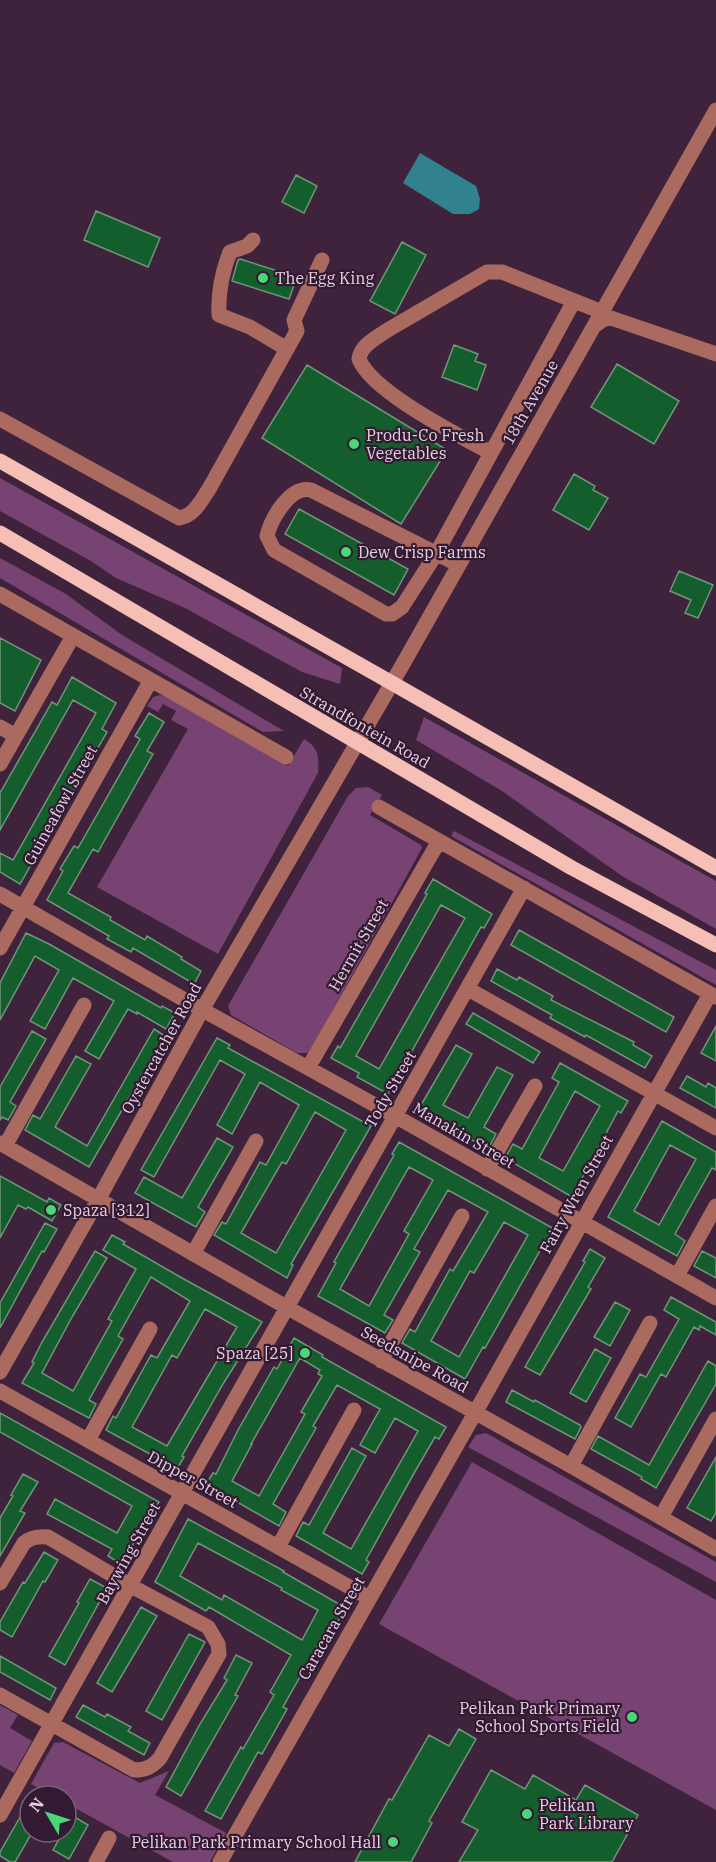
<svg xmlns="http://www.w3.org/2000/svg" width="716" height="1862" font-family="'IBM Plex Serif',serif">
<style>
.green{fill:#774372}
.water{fill:#32818e}
.building{fill:#145e2e;stroke:#709578;stroke-width:1.5;fill-rule:evenodd}
.lines{fill:none;stroke-linecap:round;stroke-linejoin:round}
.minor{stroke:#ab6a5f;stroke-width:15}
.major{stroke:#f5bfb5;stroke-width:15}
.poi-dot{fill:#4ad778;stroke:#341932;stroke-width:2}
.labels{text-anchor:middle;stroke-width:4.5;stroke-linejoin:round;paint-order:stroke}
.poi-label{font-size:16px;fill:#e4d2e1;stroke:#341932;text-anchor:start}
.street-label{font-size:16px;fill:#e4d2e1;stroke:#341932}
</style>
<rect width="100%" height="100%" fill="#3f233c"/>
<path class="green" d="M0,478L342,668L340,684L302,672L185,608L116,578L91,561L0,511Z
M0,558L66,594L122,635L284,731L263,732L0,578Z
M160,695L167,697L288,766L304,739C319,748 319,756 318,773L218,954L97,887L188,729L171,720L176,711L163,704L158,712L147,706L153,697Z
M424,717L716,881V929L622,876L502,791L416,740Z
M368,787L382,795L370,815L421,845L422,848L311,1050L307,1053H297L231,1015L228,1006L348,796L356,788Z
M454,831L716,970V985L451,836Z
M486,1433L716,1562V1582L468,1447L476,1435Z
M472,1462L716,1600V1810L379,1624Z
M0,1705L18,1715L10,1728L32,1741L14,1773L0,1765Z
M63,1742L140,1783L169,1771L155,1795L226,1833L210,1862H173L66,1803V1796H53L31,1784L54,1743Z"/>
<path class="water" d="M420,153L476,186L480,199L479,209L470,214H453L403,183Z"/>
<path class="building" d="M296,175L317,186L304,213L282,202Z
M96,211L160,238L148,267L84,240Z
M402,242L426,255L395,314L370,301Z
M240,259L297,277L289,299L232,281L238,260Z
M454,345L478,354L475,361L486,365L477,390L442,377Z
M617,364L679,401L654,444L591,407Z
M307,365L447,450L401,524L262,438Z
M574,474L595,486L593,490L608,498L589,530L553,510Z
M299,509L408,569L394,595L285,534Z
M679,571L713,585L698,618L685,613L691,600L670,591Z
M0,638L41,660L15,711L0,703Z
M72,677L116,703L102,729L107,732L20,884L0,872V853L13,860L96,713L73,700L0,830V793L52,702L57,705Z
M149,713L164,722L147,751L153,754L98,852L93,849L68,893L111,917L110,920L145,940L147,936L182,957L181,959L201,971L194,984L133,948L131,952L107,939L109,936L47,900L63,871L60,869L74,846L78,848L140,739L135,736Z
M433,879L492,914L484,928L481,927L388,1094L357,1077L359,1073L331,1058L338,1046L340,1048L375,987L427,894L425,893ZM441,905L465,918L379,1069L356,1056Z
M519,930L674,1017L666,1032L511,945Z
M26,933L49,944L161,1008L162,1006L175,1013L166,1029L137,1012V1014L128,1009L99,1059L85,1051L114,1001L73,978L45,1029L30,1021L59,970L35,956L0,1020V983Z
M497,969L517,980L519,977L553,996L551,1000L634,1042L633,1045L652,1056L645,1068L586,1035L585,1037L550,1018L552,1015L491,981Z
M473,1013L540,1052L533,1063L466,1024Z
M716,1026V1061L701,1053Z
M154,1029L165,1036L89,1167L25,1130L33,1115L40,1119L76,1056L91,1064L55,1127L87,1146Z
M32,1031L46,1039L10,1102L16,1106L8,1120L2,1117L0,1120V1087Z
M217,1038L230,1045L228,1048L371,1126L291,1264L293,1265L287,1278L214,1235L222,1222L226,1224L260,1162L266,1165L299,1105L260,1082L232,1134L217,1125L245,1074L220,1060L154,1177L141,1170ZM315,1112L346,1130L276,1253L241,1233L282,1162L286,1164Z
M456,1045L472,1054L443,1105L468,1118L497,1067L513,1075L484,1127L496,1134L488,1149L418,1110Z
M560,1063L628,1101L621,1113L618,1111L572,1197L505,1158L513,1144L522,1149L559,1082L552,1078ZM575,1091L600,1106L563,1171L539,1158Z
M687,1076L706,1087L708,1083L716,1088V1108L680,1088Z
M662,1121L716,1152V1170L712,1168L675,1234L685,1241L677,1256L608,1217ZM670,1145L696,1159L659,1225L634,1211Z
M217,1138L233,1147L198,1207L205,1212L196,1227L135,1193L144,1177L182,1198Z
M399,1142L556,1230L549,1241L546,1240L485,1348L483,1347L465,1379L402,1343L410,1329L415,1332L450,1269L453,1271L488,1212L448,1190L414,1249L420,1252L384,1315L393,1320L385,1333L318,1296L336,1263L334,1262L394,1155L392,1154ZM409,1167L433,1180L404,1231L409,1234L369,1306L340,1289ZM504,1222L528,1235L459,1357L431,1341L470,1271L474,1273Z
M0,1176L47,1202L49,1198L61,1205L52,1221L28,1207L26,1209L18,1205L0,1238Z
M45,1223L57,1229L44,1252L42,1251L0,1328V1303Z
M112,1235L125,1242L123,1244L182,1278L262,1322L223,1384L182,1456L184,1457L177,1469L106,1430L113,1416L116,1418L151,1355L157,1358L190,1301L151,1277L118,1336L123,1339L89,1400L96,1404L89,1418L22,1383L34,1363L32,1362L42,1342L95,1251L107,1258L72,1317L42,1373L73,1391L112,1321L108,1319L136,1269L103,1250ZM205,1309L237,1327L167,1446L132,1427L172,1355L177,1358Z
M590,1249L605,1258L588,1287L591,1289L540,1375L525,1367L585,1262L583,1261Z
M702,1251L716,1258V1278L694,1266Z
M671,1297L716,1322V1335L700,1326L699,1330L694,1327L666,1377L661,1374L631,1427L615,1418L640,1374L646,1377L679,1319L664,1310Z
M615,1302L630,1310L610,1346L594,1337Z
M294,1338L323,1355L322,1357L446,1427L439,1439L435,1437L413,1475L366,1560L369,1562L362,1574L296,1536L303,1522L309,1525L352,1448L366,1456L323,1533L351,1549L418,1431L395,1418L375,1453L360,1445L380,1409L337,1385L313,1426L316,1428L273,1504L286,1512L279,1526L206,1484L213,1473L216,1474L238,1430L274,1367L277,1369ZM300,1358L320,1370L318,1374L322,1376L301,1412L305,1414L259,1496L232,1481L252,1444H251Z
M595,1349L611,1358L586,1402L570,1393Z
M708,1361L716,1366V1384L656,1488L641,1479L642,1477L591,1449L598,1436L649,1465Z
M512,1390L534,1402L535,1400L580,1425L581,1427L575,1439L506,1402Z
M0,1413L159,1502L121,1564L108,1556L112,1549L47,1514L55,1499L117,1533L132,1506L0,1432Z
M716,1457V1513L711,1521L687,1508Z
M23,1474L38,1482L20,1511L25,1513L0,1556V1518L13,1496L11,1495Z
M188,1519L284,1571L283,1572L346,1608L337,1623L332,1620L283,1707L287,1709L262,1754L258,1752L221,1819L205,1811L241,1747L243,1749L274,1695L270,1692L291,1655L209,1607L206,1611L155,1582ZM198,1543L282,1588L281,1590L318,1610L302,1640L224,1595L222,1600L180,1576Z
M44,1552L58,1560L45,1582L43,1581L12,1637L0,1630V1622L23,1582L25,1583Z
M90,1579L107,1588L65,1665L49,1656L79,1603L77,1602Z
M141,1607L157,1616L112,1692L97,1683Z
M189,1634L205,1642L162,1720L146,1711Z
M236,1655L252,1663L235,1695L238,1696L181,1796L166,1787L200,1724L227,1680L224,1678Z
M0,1656L56,1688L50,1700L0,1672Z
M83,1705L105,1717L107,1714L131,1727L128,1731L150,1743L144,1755L76,1717Z
M459,1729L476,1739L429,1821L432,1823L411,1862H355L389,1799L392,1800L429,1735L449,1746Z
M491,1770L525,1789L533,1775L576,1800L585,1785L638,1815L612,1862H459L478,1830L462,1822Z
M30,1800V1836L15,1862H10L0,1856V1852Z
M73,1816L88,1825L69,1859L53,1850L63,1832H66V1827Z"/>
<g class="lines">
<path class="minor" d="M253,240L247,246L230,252C222,272 218,294 219,315L250,327L287,349
M594,326L604,319L611,318L716,354
M0,419L179,518C194,516 201,501 209,489L297,331L294,320L322,260
M491,453C458,435 372,392 359,359C361,345 375,339 386,331L487,272H502L602,312
M459,565L311,490C290,485 271,519 267,536L274,550L386,614H392L402,607L436,554L574,301
M0,594L286,757
M0,727L16,736
M0,764L73,636
M379,807L716,997
M0,894L190,1003L395,1116L716,1298
M0,948L151,680
M468,989L716,1128
M308,1068L439,841
M0,1143L288,1308L571,1466L716,1549
M5,1146L84,1005
M487,1169L535,1086
M193,1254L256,1141
M677,1276L716,1206
M381,1361L462,1216
M0,1372L98,1200L202,1010L403,664L716,110
M0,1391L369,1598
M88,1440L150,1329
M571,1466L650,1323
M661,1517L716,1419
M278,1547L354,1410
M0,1583L24,1543C31,1537 38,1536 48,1537L131,1586L208,1627L218,1644L219,1654L160,1758C152,1767 146,1770 134,1770L0,1695
M0,1815L524,888
M96,1862L109,1838
M220,1862L475,1413L710,994"/>
<path class="major" d="M0,461L392,683L716,868
M0,533L572,868L716,945"/>
</g>
<g class="poi-dot">
<circle cx="263" cy="278" r="6"/>
<circle cx="354" cy="444" r="6"/>
<circle cx="346" cy="552" r="6"/>
<circle cx="51" cy="1210" r="6"/>
<circle cx="305" cy="1353" r="6"/>
<circle cx="632" cy="1717" r="6"/>
<circle cx="527" cy="1814" r="6"/>
<circle cx="393" cy="1842" r="6"/>
</g>
<g class="labels">
<g class="poi-label">
<text x="275" y="284">The Egg King</text>
<text x="366" y="441">Produ-Co Fresh<tspan x="366" dy="18">Vegetables</tspan></text>
<text x="358" y="558">Dew Crisp Farms</text>
<text x="63" y="1216">Spaza [312]</text>
<text x="293" y="1359" text-anchor="end">Spaza [25]</text>
<text x="620" y="1714" text-anchor="end">Pelikan Park Primary<tspan x="620" dy="18">School Sports Field</tspan></text>
<text x="539" y="1811">Pelikan<tspan x="539" dy="18">Park Library</tspan></text>
<text x="381" y="1848" text-anchor="end">Pelikan Park Primary School Hall</text>
</g>
<g class="street-label">
<text transform="translate(530 402) rotate(-60)" y="6">18th Avenue</text>
<text transform="translate(365 727) rotate(30)" y="6">Strandfontein Road</text>
<text transform="translate(60 805) rotate(-61)" y="6">Guineafowl Street</text>
<text transform="translate(358 945) rotate(-60)" y="6">Hermit Street</text>
<text transform="translate(161 1048) rotate(-61)" y="6">Oystercatcher Road</text>
<text transform="translate(390 1089) rotate(-60)" y="6">Tody Street</text>
<text transform="translate(464 1135) rotate(30)" y="6">Manakin Street</text>
<text transform="translate(576 1194) rotate(-61)" y="6">Fairy Wren Street</text>
<text transform="translate(415 1359) rotate(29)" y="6">Seedsnipe Road</text>
<text transform="translate(193 1479) rotate(29)" y="6">Dipper Street</text>
<text transform="translate(128 1553) rotate(-61)" y="6">Baywing Street</text>
<text transform="translate(331 1628) rotate(-60)" y="6">Caracara Street</text>
</g>
</g>
<g transform="translate(48 1814) rotate(309)"><circle r="28" fill="#341932" stroke="#7a6378" stroke-width="1.5"/>
<path d="M0-4.5L10 22L0 15L-10 22Z" fill="#4ad778"/>
<text y="-9" font-size="16" font-weight="bold" text-anchor="middle" fill="#e4d2e1">N</text>
</g>
</svg>
